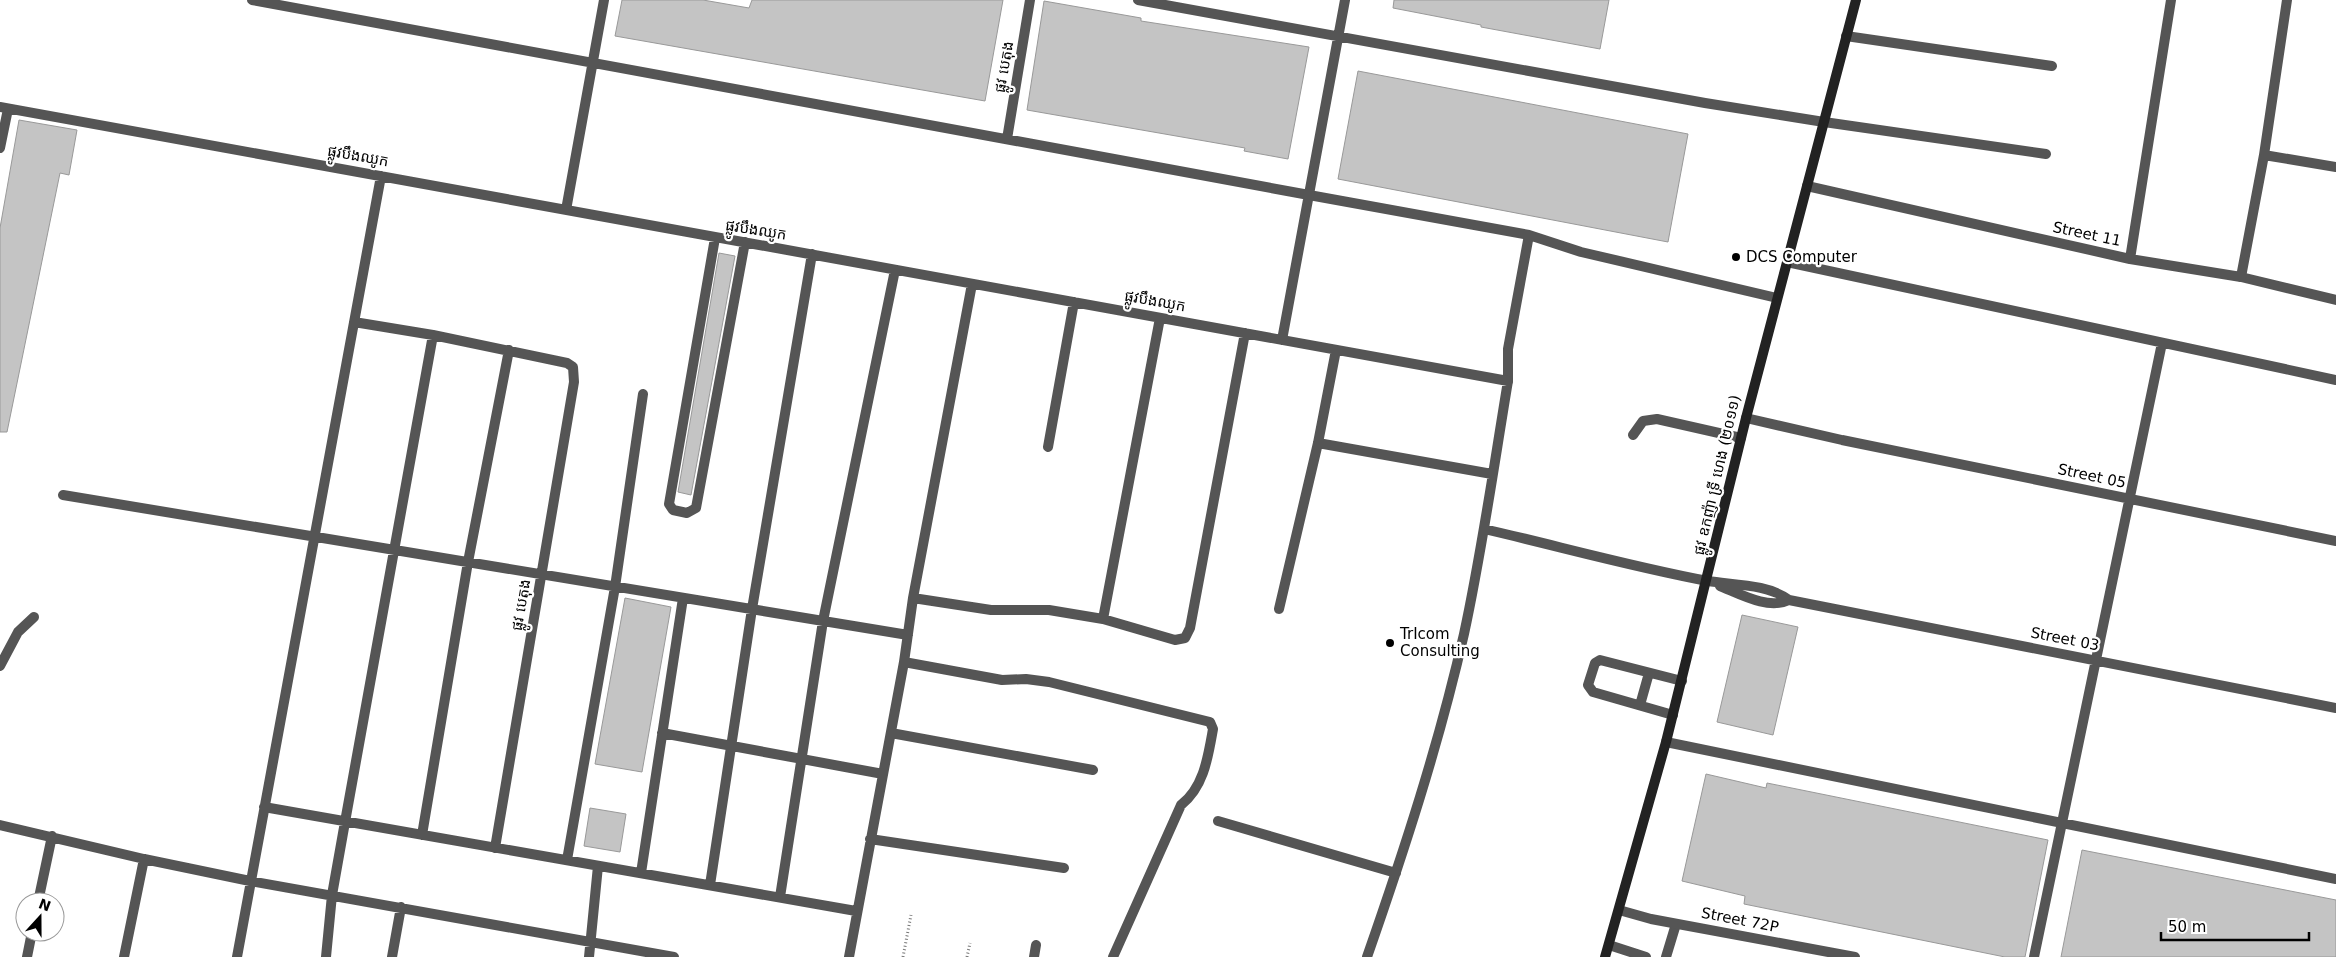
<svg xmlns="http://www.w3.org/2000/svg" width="2336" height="957" font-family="'DejaVu Sans','Noto Sans Khmer',sans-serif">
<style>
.building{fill:#c4c4c4;stroke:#999}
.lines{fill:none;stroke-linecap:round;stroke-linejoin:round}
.path{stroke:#777;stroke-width:3;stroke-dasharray:1 2.5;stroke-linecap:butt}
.service{stroke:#555;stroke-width:10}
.minor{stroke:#555;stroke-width:10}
.tertiary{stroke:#555;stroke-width:10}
.secondary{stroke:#222;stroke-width:10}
.poi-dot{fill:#000;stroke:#fff;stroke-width:2}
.labels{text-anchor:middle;stroke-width:4.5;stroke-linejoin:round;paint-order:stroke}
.street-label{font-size:15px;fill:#000;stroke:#fff}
.poi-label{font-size:15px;fill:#000;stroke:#fff;text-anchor:start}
</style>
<rect width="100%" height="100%" fill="#fff"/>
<path class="building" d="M622,0H703L749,8L752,0H1003L985,101L615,36Z
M1394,0H1609L1600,49L1481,27V25L1393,8Z
M1044,1L1141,18V21L1309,47L1288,159L1244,151L1245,148L1027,110Z
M1358,71L1688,134L1668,242L1338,179Z
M19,120L77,130L69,175L60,173L7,432H0V228Z
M719,253L735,256L691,495L678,492Z
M625,598L671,607L642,772L595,764Z
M1742,615L1798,627L1773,735L1717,722Z
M1706,774L1766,788L1767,783L2048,840L2025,957H2005L1744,904L1745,896L1682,881Z
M590,808L626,814L620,852L584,846Z
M2082,850L2336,900V957H2061Z"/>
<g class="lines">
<path class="path" d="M903,957L911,915
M967,957L970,943"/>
<path class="service" d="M1824,122L2046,154
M1309,195L1529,235L1581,252L1777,298
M2241,277L2336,300
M1508,381V349L1529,235
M1633,435L1643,421L1657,419L1741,438
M1640,705L1649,673
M1673,715L1593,692L1588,685L1595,663L1600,660L1682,681
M1609,945L1646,957
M1666,957L1676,924"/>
<path class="minor" d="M252,0L1309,195
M1138,0L1705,103L1824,122
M1846,36L2052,66
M0,107L1508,381C1494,465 1482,551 1464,634C1439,744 1404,851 1367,957
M1007,139L1030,0
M0,148L8,109
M2264,155L2336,167
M1807,186L2130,259L2241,277L2264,155L2287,0
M566,210L604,0
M715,238L669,504L673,510L687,513L696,508L745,242
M2130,259L2171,0
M1787,262L2336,380
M354,322L433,335L567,363L573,367L574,382L495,848
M1282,340L1345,0
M1746,418L1842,440L2336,541
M1318,443L1492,474
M1048,447L1074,302
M63,495L908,635
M1484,529C1558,546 1633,567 1708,581C1733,585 1768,584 1789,600L2336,708
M1720,586C1740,594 1768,610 1789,600
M913,598L991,610H1049L1103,619L1175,640L1185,638L1190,628L1245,333
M1279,609L1318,443L1336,350
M1103,619L1160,318
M904,662L1002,680L1026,679L1049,682L1210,722L1213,729C1208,757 1204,787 1181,805L1113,957
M0,666L18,632L34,617
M662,733L883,774
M891,733L1093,770
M1666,742L2336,879
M264,807L856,911
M1218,821L1396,873
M0,825L144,859L250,881L674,957
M422,835L468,562L509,350
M870,839L1064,868
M567,860L615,587L643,394
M641,873L683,598
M710,885L752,609L812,254
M780,897L823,621L895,270
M38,902L52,836
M27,957L32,932
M124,957L144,859
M237,957L381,176
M326,957L332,895L345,822L433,335
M392,957L401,907
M589,957L598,866
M849,957L904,662L913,598L972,284
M1034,957L1036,945
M2034,957L2162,343"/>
<path class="tertiary" d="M1619,910L1651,919L1855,957"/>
<path class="secondary" d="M1605,957L1666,742L1746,418L1856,0"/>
</g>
<g class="poi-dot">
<circle cx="1736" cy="257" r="5"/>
<circle cx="1390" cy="643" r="5"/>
</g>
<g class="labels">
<g class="street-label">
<text transform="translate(1004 67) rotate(-80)" y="5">ផ្លូវ បេតុង</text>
<text transform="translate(358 156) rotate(10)" y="5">ផ្លូវបឹងឈូក</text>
<text transform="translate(756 230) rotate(9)" y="5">ផ្លូវបឹងឈូក</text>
<text transform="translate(2087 234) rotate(12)" y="5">Street 11</text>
<text transform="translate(1155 301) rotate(10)" y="5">ផ្លូវបឹងឈូក</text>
<text transform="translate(1717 475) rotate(-77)" y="5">ផ្លូវ ឧកញ៉ា ទ្រី ហេង (២០១១)</text>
<text transform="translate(2092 476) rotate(12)" y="5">Street 05</text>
<text transform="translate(521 605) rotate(-80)" y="5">ផ្លូវ បេតុង</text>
<text transform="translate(2065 639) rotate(11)" y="5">Street 03</text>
<text transform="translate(1740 920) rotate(11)" y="5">Street 72P</text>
</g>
<g class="poi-label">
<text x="1746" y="262">DCS Computer</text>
<text x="1400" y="639">TrIcom<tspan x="1400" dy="17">Consulting</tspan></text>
</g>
</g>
<g transform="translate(40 917) rotate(21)"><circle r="24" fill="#ffffff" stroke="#999999"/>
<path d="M0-4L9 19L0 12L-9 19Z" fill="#000000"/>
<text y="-8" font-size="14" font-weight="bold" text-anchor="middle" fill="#000000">N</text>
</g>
<path d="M2161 932v8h148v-8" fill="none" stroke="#000000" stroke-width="2.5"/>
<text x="2168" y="932" font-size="15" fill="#000000" stroke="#ffffff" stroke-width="4" paint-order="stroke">50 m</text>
</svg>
